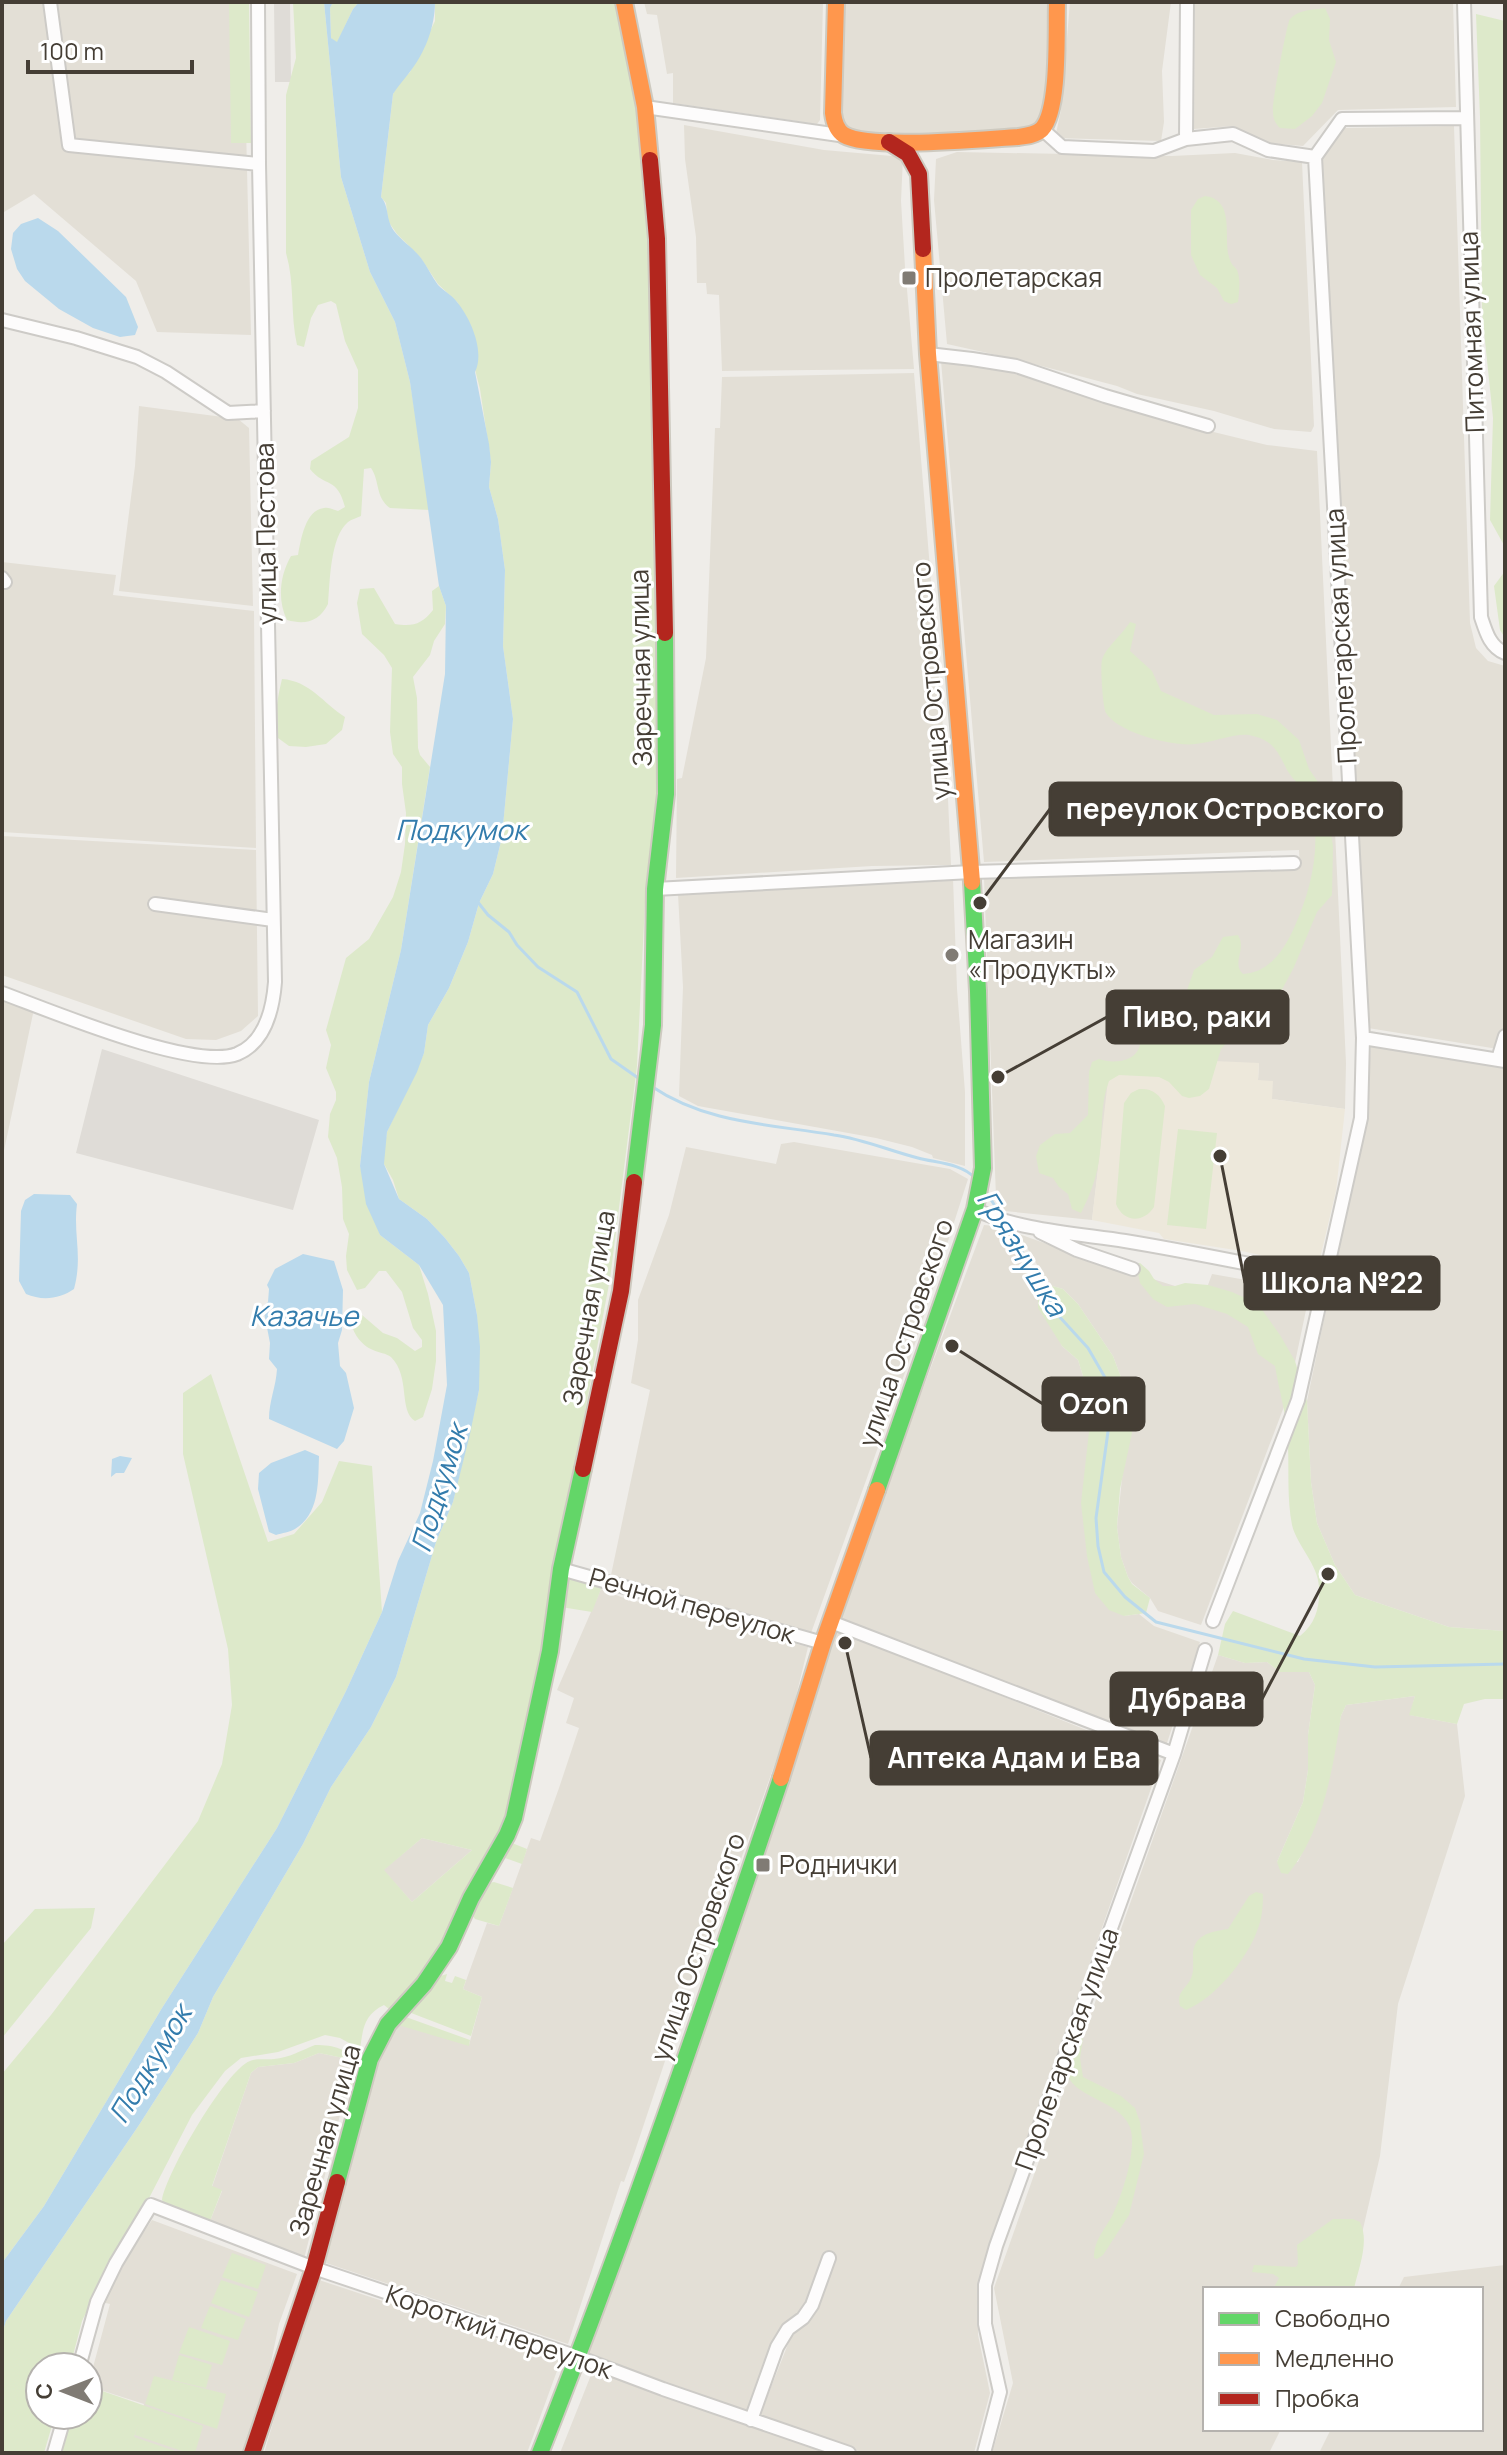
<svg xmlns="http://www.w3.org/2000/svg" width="1507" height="2455" font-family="Manrope,sans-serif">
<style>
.residential{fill:#e3dfd6}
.industrial{fill:#dfdcd7}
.education{fill:#ede8db}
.green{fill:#dde9ca;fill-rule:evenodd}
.water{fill:#bad9ec}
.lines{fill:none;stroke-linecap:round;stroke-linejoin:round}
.stream{stroke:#bad9ec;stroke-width:3}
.street-casing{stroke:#cdcbc7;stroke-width:16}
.fast-casing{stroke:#cecac0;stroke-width:20}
.slow-casing{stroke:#cecac0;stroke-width:20}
.jam-casing{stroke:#cecac0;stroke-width:20}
.street{stroke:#fdfcfc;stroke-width:12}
.fast{stroke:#63d668;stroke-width:16}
.slow{stroke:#ff974d;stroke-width:16}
.jam{stroke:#b3261e;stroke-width:16}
.poi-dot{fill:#807b74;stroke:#fff;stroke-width:3}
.labels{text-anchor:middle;stroke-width:6;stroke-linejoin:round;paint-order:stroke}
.poi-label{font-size:26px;fill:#453e35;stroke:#fff;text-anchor:start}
.street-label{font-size:26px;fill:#453e35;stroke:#fff}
.water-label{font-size:28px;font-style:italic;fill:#337cac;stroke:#fff}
.leader{fill:none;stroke:#453e35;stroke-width:3}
.callout-dot{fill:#453e35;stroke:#fff;stroke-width:3}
.callout{fill:#453e35;stroke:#453e35;stroke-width:3}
.callout-label{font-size:28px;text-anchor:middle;font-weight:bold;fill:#fff}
</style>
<rect width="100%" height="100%" fill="#efede9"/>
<path class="residential" d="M2,2H243L251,335L157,332L136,281L34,194L4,212L2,231Z
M644,2H823L820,120L817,124L673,103V73L667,74L657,15L647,14Z
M841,2H1049L1045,107L1040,123L1029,130L889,136L851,131L842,126L840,118Z
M1070,2H1171L1162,71L1164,122L1161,141L1055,138L1061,110Z
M1195,2H1453L1456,107L1338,110L1303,146L1268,143L1233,126L1194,129Z
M684,125L824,150L903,157L901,201L905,267L914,369L722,371L719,295L707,294L706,283H697L696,237L685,159Z
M1454,126L1470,623L1476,648L1488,661L1505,666V1022L1498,1049L1368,1028L1321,158L1345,128Z
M957,152L1172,156L1235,153L1273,160L1302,162L1314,426L1311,432L1274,429L1214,411L1137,394L1117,386L1019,360L947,344L934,200L936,159Z
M941,361L989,366L1193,427L1267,445L1317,451L1346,1063L1345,1109L1272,1099L1258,1080L1259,1064L1110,1071L1092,1220L1005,1211L996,1197L984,878L1300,867L1299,850L984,862Z
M914,373L947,777L951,865L872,866L676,878L677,779L682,778L706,658L715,428H720L722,377Z
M139,406L238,419L249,428L253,606L119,591L135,466Z
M2,562L116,575L113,595L254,611L256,848L2,832Z
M2,836L256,850L258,1016L241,1031L216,1040L186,1039L2,975Z
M953,878L957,989L965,1092V1166L933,1158L932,1155L912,1147L876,1138L698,1106L679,1096L683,987L678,894Z
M2,997L34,1009L2,1160Z
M1371,1045L1505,1064V1631L1449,1627L1355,1595L1335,1565L1317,1523L1311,1482L1307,1401L1366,1118Z
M794,1142L950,1169L968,1179L912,1353L811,1633L611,1575L650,1390L631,1383L638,1340V1300L669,1215L686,1147L776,1164L781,1144Z
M984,1225L1005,1227L1042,1288L1038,1294L1062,1346L1078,1360L1092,1405V1427L1124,1616L1139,1614L1154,1626L1200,1642L1166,1746L837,1619Z
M1019,1234L1089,1259L1175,1286L1208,1285L1212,1274L1310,1291L1288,1396L1201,1625L1158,1611L1150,1598L1132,1583L1128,1577L1121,1557L1117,1527L1130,1401L1113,1356L1078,1304L1063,1289L1049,1285Z
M601,1589L621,1597L808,1647L790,1721L707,1955L699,1960L690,1984L680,1982L670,2014L685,2019L665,2061L636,2148L624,2182L621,2181L568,2344L323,2262L346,2185L377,2067L397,2024L469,2045L482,1997L463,1989L487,1923L499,1926L531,1838L540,1841L559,1788L579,1728L566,1723L574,1698L557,1690Z
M835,1629L1161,1760L983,2266L978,2285V2335L990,2393L974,2453H864L759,2418L790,2339L808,2317L807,2304L774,2342L751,2415L584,2353Z
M1218,1655L1245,1663L1267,1662L1280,1672H1309L1315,1685L1308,1735V1770L1303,1802L1277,1862H1298L1315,1823L1326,1788L1341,1716L1346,1705L1415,1696L1410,1715L1457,1724L1465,1796L1398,2004L1380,2156L1349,2289H1205V2429H1281L1269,2453H992L1013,2383L994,2288Z
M422,1838L472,1850L412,1902L383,1870Z
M319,2053L343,2058L352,2067L304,2259L239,2236L210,2221L222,2191L212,2187L251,2073L258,2067L294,2063Z
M152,2220L297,2274L279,2324L263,2400L245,2453H128L144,2404L88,2386L110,2304L101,2302L116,2273Z
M1505,2265V2453H1319L1331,2429H1481V2289H1398L1404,2277Z
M316,2279L561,2360L527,2453H264Z
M593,2370L639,2388L830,2453H560Z"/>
<path class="industrial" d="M274,2H290L291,82H275Z
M102,1049L319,1120L293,1210L76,1153Z"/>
<path class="education" d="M1192,1060L1259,1063L1258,1080L1273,1081L1272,1099L1345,1109L1336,1191L1321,1254L1318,1265L1314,1267L1242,1251L1164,1239L1159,1233L1092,1220L1109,1071Z"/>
<path class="green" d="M229,2H249L251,143H231Z
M293,2H324L341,177L370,272L395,322L410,382L430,510L390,508C375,497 380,481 371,468L364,469L361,516C357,518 352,519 348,522C330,537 330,582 328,604C319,622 305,625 287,620C277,600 280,575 291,556L298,555C301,540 305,510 324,508C329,507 334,510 338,511L345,507C337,476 325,488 310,469L311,461L349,437L358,408V370L345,341L336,304L331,301L318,305L311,318L304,347L297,345C290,314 295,283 286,253V95L296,58Z
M333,2H359L353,9L337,43L331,38L330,8Z
M435,2H619L641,105L652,252L661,628L659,789L646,882L637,1066L610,1279L573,1475L551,1579L544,1652L509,1801L499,1840L452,1932L403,2001L389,2009L384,2005C363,2015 363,2030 360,2049L340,2038L325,2035L278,2052L241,2058L225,2071L192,2115L147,2202L99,2286L82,2321L70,2367H40V2415H55L44,2453H2V2334L6,2321L139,2125L198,2033L213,1997L303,1844L331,1787L371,1727L396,1677L436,1542L453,1502L479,1390L477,1315L469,1273L459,1256L445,1238L427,1219L399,1199L393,1180L384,1164V1151L387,1132L424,1053L428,1025L449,988L468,942L479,903L493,874L502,837L513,719L503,646L505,570L498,519L489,487L491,462L480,389L458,303L438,284L420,257L397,234L388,221L386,203L381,197L393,94L399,83L410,72L435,21ZM422,1838L472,1850L412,1902L384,1870Z
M1325,8L1330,19L1329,40L1336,62L1322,103L1312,116L1295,129L1280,128C1275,123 1273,119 1273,111C1272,103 1287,23 1290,19C1299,9 1313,10 1325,8Z
M1476,14L1505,21V547L1490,520L1493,418L1482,312L1480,117Z
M1205,196C1237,200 1222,240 1230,260C1231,264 1235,267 1237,270C1241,280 1239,292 1238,302L1231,304L1224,301L1217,288L1200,275L1191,255V210L1198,199Z
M1505,571V638L1500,630L1494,586Z
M439,586L446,606L445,624L434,641L430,655L413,677L417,698L418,748L420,755L430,767L401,950L369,1082L360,1166L380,1235L419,1265L428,1294L436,1331V1361L432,1389L423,1417L415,1421C398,1410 411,1377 391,1357C386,1353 379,1353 373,1350C358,1344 345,1323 355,1309L383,1333L397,1338L415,1351L422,1347V1340L413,1328L402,1292L386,1271H379L365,1288L357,1290L347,1270L346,1256L349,1234L343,1219L342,1187L337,1158L328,1137L330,1114L336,1100V1092L326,1068L331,1045L326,1030L346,958L369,939L393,897L401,872L405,844L406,813L402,784V767L393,754L390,732L392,668L384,655L362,634L357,603L360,589L374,588L395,624C413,627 422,624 433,610L432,591Z
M1130,622L1136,624L1130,651L1152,671L1161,691L1214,715L1257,714L1277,720L1299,740L1309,769L1318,782L1327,810L1333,846L1332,895L1317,912L1294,967L1277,999L1266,1009L1250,1033L1244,1037L1230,1039L1221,1049L1209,1089L1200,1096L1189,1098L1182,1096L1169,1082L1159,1077L1119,1075L1109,1081C1100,1104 1103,1127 1100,1152C1098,1174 1091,1193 1081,1213L1072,1209L1068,1194L1059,1187L1053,1178L1039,1173L1036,1156L1040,1145L1055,1134L1070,1133L1088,1115L1089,1072L1092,1062L1099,1059C1112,1064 1134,1062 1139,1048C1142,1040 1141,1029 1147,1022C1154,1014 1172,1010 1182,1005L1194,970L1212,957L1223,937L1238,935C1247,950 1231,962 1243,974C1269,973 1284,950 1294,928C1311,891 1322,845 1311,804C1307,790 1294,782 1287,770C1277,750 1273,740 1249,735C1235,733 1210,743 1195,744C1174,747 1118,733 1106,713C1103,709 1100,666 1102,660C1105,648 1122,635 1130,622Z
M282,679C310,681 323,703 345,717L342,730L326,744L306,747L289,746L278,738C274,717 277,700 282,679Z
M1139,1089C1152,1088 1160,1094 1165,1106L1154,1207C1143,1224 1123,1222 1116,1204L1124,1103L1131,1093Z
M1178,1129L1217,1133L1206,1229L1167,1225Z
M1140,1263L1149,1271L1154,1279L1163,1286H1175L1185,1283L1208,1285L1232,1292L1258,1304L1280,1335L1295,1361L1307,1401L1311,1482L1317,1523L1335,1565L1355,1595L1449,1627L1505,1631V1699H1485L1464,1704L1457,1724L1409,1715L1415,1696L1346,1705L1341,1716C1333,1768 1323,1832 1288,1874L1281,1873L1277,1862L1303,1802L1308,1770V1735L1315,1685L1309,1672H1280L1267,1662L1245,1663L1218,1655L1225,1624L1233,1611L1300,1636C1316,1623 1320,1607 1319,1587C1318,1564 1297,1546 1292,1525C1287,1499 1289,1472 1288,1445C1288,1419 1279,1391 1275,1366L1258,1354L1248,1327L1227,1314L1195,1304L1167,1307L1153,1299L1140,1283L1136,1264Z
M1049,1285L1063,1289L1078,1304L1113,1356L1130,1401L1132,1433L1120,1489L1117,1527L1121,1557L1128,1577L1132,1584L1150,1598L1146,1613L1124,1616L1109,1610L1095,1593L1087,1556L1081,1503L1092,1405L1078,1360L1062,1346L1038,1308V1294L1042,1288Z
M211,1374L268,1542L294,1534L322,1502L339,1461L372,1466L382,1612L346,1691L277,1828L162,2008L44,2206L2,2263V2074L51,2015L198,1821L222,1764L232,1705L228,1649L183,1454V1393Z
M573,1579L599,1585L601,1589L592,1612L561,1607L566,1581Z
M512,1843L527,1849L522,1864L505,1858L509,1844Z
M494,1882L513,1888L499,1926L475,1919L473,1916L474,1909L489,1883Z
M1256,1892L1263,1894C1263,1907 1262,1919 1257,1931C1247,1959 1214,1999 1186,2010L1180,2006C1176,1991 1186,1990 1191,1978C1194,1972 1193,1965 1193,1958C1192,1935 1209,1932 1228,1929L1249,1896Z
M95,1908L91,1928L2,2038V1945L35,1909Z
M447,1974L445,1981L452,1983L455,1976L466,1980L463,1989L482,1997L471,2036L406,2011L437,1977Z
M403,2016L470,2040L469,2046L398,2025L382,2052L387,2033Z
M1080,2036L1083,2039L1080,2058L1083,2077L1121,2096L1135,2108L1140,2122L1144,2154L1129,2215L1103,2255L1097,2259L1094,2258C1094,2239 1105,2230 1113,2214C1122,2195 1139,2145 1129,2125C1118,2101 1077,2098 1068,2076C1066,2070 1068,2063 1069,2058C1071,2049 1074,2043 1080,2036Z
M315,2045C335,2045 346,2049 360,2063L359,2077L355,2084L349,2085L352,2067L343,2058L319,2053L294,2063L258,2067L251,2073L212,2186L222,2190L210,2221C195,2219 169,2214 162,2200C166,2173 226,2070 250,2061C257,2058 267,2060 274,2059C289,2058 302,2050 315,2045Z
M1333,2219H1353L1360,2222C1370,2242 1358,2269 1354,2289H1273L1279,2278L1273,2274L1252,2272L1254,2265L1296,2267L1298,2264L1297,2245Z
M232,2253L266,2265L258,2289L222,2277Z
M221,2280L258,2292L249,2317L211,2303Z
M210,2306L246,2319L238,2340L201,2328Z
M189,2327L230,2341L222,2365L179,2353Z
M179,2355L212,2365L206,2388L172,2380Z
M154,2376L226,2394L217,2429L145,2404Z
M88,2386L203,2426L195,2453H188L135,2435L138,2424L134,2437L181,2453H58L71,2415H88Z"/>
<path class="water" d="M324,2H333L330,8L331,38L337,42L353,9L359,2H435C435,27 425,53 409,73C403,81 398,86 393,94L381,197C390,208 385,218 394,231C402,241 413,248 421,258C427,266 432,277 438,285C444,291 452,295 457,302C471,319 485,352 475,372L489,444L491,462L489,487L498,519L505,570L503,646L513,719L502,837L493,874L479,903L468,942L449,988L428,1025L424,1053L417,1072L387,1132L384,1164L399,1199L427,1219L445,1238L459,1256L469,1273L477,1315L480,1347L479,1390L470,1434L453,1502L436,1542L396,1677L371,1727L331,1787L303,1844L213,1997L198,2033L139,2125L6,2321L2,2334V2263L44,2206L162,2008L277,1828L346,1691L382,1612L398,1561L420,1513L433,1461L447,1385L443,1305L419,1265L380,1235L366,1204L360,1166L369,1082L401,950L445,674L446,606L439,586L410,382L395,322L370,272L341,177Z
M38,218L58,231L126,297L138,327L135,335L120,337L93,328L59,309L25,281L17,269L11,249L13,233L21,224Z
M34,1194L70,1195L77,1204C73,1236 83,1255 74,1289C60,1299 42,1301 26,1294L19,1281L21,1211L25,1200Z
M303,1254L334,1261L343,1290L342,1330L338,1343L340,1366L346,1373L354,1408L344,1441L337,1449L269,1419C269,1401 276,1387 277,1369L269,1359L270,1343L263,1307L268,1302L269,1289L267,1285L275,1269Z
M305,1450L319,1456C318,1481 320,1514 295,1529C290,1532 282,1533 276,1535L269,1532L258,1489L259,1473L271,1463Z
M120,1456L132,1458L124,1473H116L111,1477L112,1459Z"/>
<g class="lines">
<path class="stream" d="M477,901L488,915L509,932L517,945L538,967L577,992L611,1059L641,1080
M651,1086C707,1124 770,1124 834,1135C863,1139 890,1151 918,1158C936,1163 961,1163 975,1178
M985,1190L1000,1214
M1008,1227L1057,1314L1088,1348L1107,1381L1111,1410L1096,1518L1098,1546L1104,1572L1125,1597L1156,1622L1304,1659L1375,1667L1505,1664"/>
<defs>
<path id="street" d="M50,2L69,145L259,164
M1464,2L1481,617C1486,632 1490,647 1505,653
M645,107L846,136
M1042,129L1062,147L1154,151L1186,139L1233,134L1268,150L1315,157L1342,119L1467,118
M1186,139L1187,2
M2,320L76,338L137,357L166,372L228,413L264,411
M928,354L972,359L1016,366L1105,396L1208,426
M2,578L5,582
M655,889L971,872L1294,863
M155,904L273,920
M2,993C49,1010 193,1071 237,1054C266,1042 273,1008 275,982L259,164L258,2
M1363,1038L1505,1061
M1498,1059L1505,1036
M975,1209C1014,1230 1081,1234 1125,1241C1192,1252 1258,1266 1325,1279
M1040,1232L1077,1250L1133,1269
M561,1569L823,1643
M1213,1621L1298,1400L1361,1118L1363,1038L1315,157
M831,1622L1174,1754
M79,2367L97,2302L116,2263L151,2205L314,2268L578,2357L663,2389L849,2453
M751,2420L777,2347L788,2329L803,2318L812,2305L829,2258
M54,2453L65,2415
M984,2453L1000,2392L985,2324V2285L996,2246L1174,1754L1205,1650"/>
<path id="fast" d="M634,1182L653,1025L655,889L666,794L665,633
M877,1490L975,1209L983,1168L978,991L972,882
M337,2182L370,2059L388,2024L424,1984L449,1947L471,1898L507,1835L514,1818L550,1651L561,1569L583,1469
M540,2453C628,2231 705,2004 781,1778"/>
<path id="slow" d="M624,2L645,107L650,160
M836,2L833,113C834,121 836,130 844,135C870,150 983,139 1018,137C1026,136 1036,135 1042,129C1060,109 1056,30 1057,2
M923,249L928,354L972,882
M781,1778L823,1643L877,1490"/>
<path id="jam" d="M889,142L908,154L919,174L923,249
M650,160L657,239L665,633
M583,1469L621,1291L634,1182
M252,2453L314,2268L337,2182"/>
</defs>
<use href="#street" class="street-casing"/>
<use href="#fast" class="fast-casing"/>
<use href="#slow" class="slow-casing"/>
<use href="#jam" class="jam-casing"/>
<use href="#street" class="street"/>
<use href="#fast" class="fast"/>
<use href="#slow" class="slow"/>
<use href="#jam" class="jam"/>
</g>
<g class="poi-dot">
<rect x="901" y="270" width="16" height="16" rx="4"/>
<circle cx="952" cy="955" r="8"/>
<rect x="755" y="1857" width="16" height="16" rx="4"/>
</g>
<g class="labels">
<g class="poi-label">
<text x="925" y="287">Пролетарская</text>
<text x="968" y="949">Магазин<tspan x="968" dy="30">«Продукты»</tspan></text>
<text x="779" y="1874">Роднички</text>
</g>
<g class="street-label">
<text transform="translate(1472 332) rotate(-92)" y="9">Питомная улица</text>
<text transform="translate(266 534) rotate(-91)" y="9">улица Пестова</text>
<text transform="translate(1341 636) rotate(-93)" y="9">Пролетарская улица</text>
<text transform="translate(641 668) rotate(-91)" y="9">Заречная улица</text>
<text transform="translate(931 681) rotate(-95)" y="9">улица Островского</text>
<text transform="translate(589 1308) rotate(-80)" y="9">Заречная улица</text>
<text transform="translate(906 1333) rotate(-71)" y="9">улица Островского</text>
<text transform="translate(692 1606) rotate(16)" y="9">Речной переулок</text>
<text transform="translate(698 1947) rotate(-71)" y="9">улица Островского</text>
<text transform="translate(1067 2049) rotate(-70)" y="9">Пролетарская улица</text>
<text transform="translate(325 2140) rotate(-74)" y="9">Заречная улица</text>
<text transform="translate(499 2332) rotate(19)" y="9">Короткий переулок</text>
</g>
<g class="water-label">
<text x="461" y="840">Подкумок</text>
<text transform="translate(1022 1253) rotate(58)" y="10">Грязнушка</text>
<text x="304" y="1326">Казачье</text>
<text transform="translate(439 1488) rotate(-73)" y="10">Подкумок</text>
<text transform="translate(150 2064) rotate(-59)" y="10">Подкумок</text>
</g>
</g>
<path class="leader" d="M980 903L1050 809M998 1077L1107 1017M1220 1156L1245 1283M952 1346L1043 1404M1328 1574L1262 1699M845 1643L871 1758"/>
<g class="callout-dot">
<circle cx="980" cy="903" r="8"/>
<circle cx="998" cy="1077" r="8"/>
<circle cx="1220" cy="1156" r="8"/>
<circle cx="952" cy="1346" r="8"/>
<circle cx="1328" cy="1574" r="8"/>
<circle cx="845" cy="1643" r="8"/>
</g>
<g class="callout">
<rect x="1050" y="783" width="351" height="52" rx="8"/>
<rect x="1107" y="991" width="181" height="52" rx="8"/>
<rect x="1245" y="1257" width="194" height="52" rx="8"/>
<rect x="1043" y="1378" width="101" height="52" rx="8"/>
<rect x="1111" y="1673" width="151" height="52" rx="8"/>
<rect x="871" y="1732" width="286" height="52" rx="8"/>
</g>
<g class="callout-label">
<text x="1225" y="819">переулок Островского</text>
<text x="1197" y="1027">Пиво, раки</text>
<text x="1342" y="1293">Школа №22</text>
<text x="1094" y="1414">Ozon</text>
<text x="1187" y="1709">Дубрава</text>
<text x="1014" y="1768">Аптека Адам и Ева</text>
</g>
<rect width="1507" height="2455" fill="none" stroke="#453e35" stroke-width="8"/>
<rect x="1203" y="2287" width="280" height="144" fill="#ffffff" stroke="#b5b2ae" stroke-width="2"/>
<rect x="1219" y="2313" width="40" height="12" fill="#63d668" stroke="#b5b2ae" stroke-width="2"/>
<text x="1275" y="2327" font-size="24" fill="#453e35">Свободно</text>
<rect x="1219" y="2353" width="40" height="12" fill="#ff974d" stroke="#b5b2ae" stroke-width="2"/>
<text x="1275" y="2367" font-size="24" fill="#453e35">Медленно</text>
<rect x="1219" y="2393" width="40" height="12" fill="#b3261e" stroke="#b5b2ae" stroke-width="2"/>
<text x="1275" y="2407" font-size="24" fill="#453e35">Пробка</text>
<g transform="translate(64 2391) rotate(270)"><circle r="38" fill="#ffffff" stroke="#b5b2ae" stroke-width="2"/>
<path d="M0-6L14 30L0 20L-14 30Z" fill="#807b74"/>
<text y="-12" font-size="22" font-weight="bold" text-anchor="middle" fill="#453e35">С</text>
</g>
<path d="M28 60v12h164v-12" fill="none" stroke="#453e35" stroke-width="4"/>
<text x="40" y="60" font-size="24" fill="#453e35" stroke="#ffffff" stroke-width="6" paint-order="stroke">100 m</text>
</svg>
